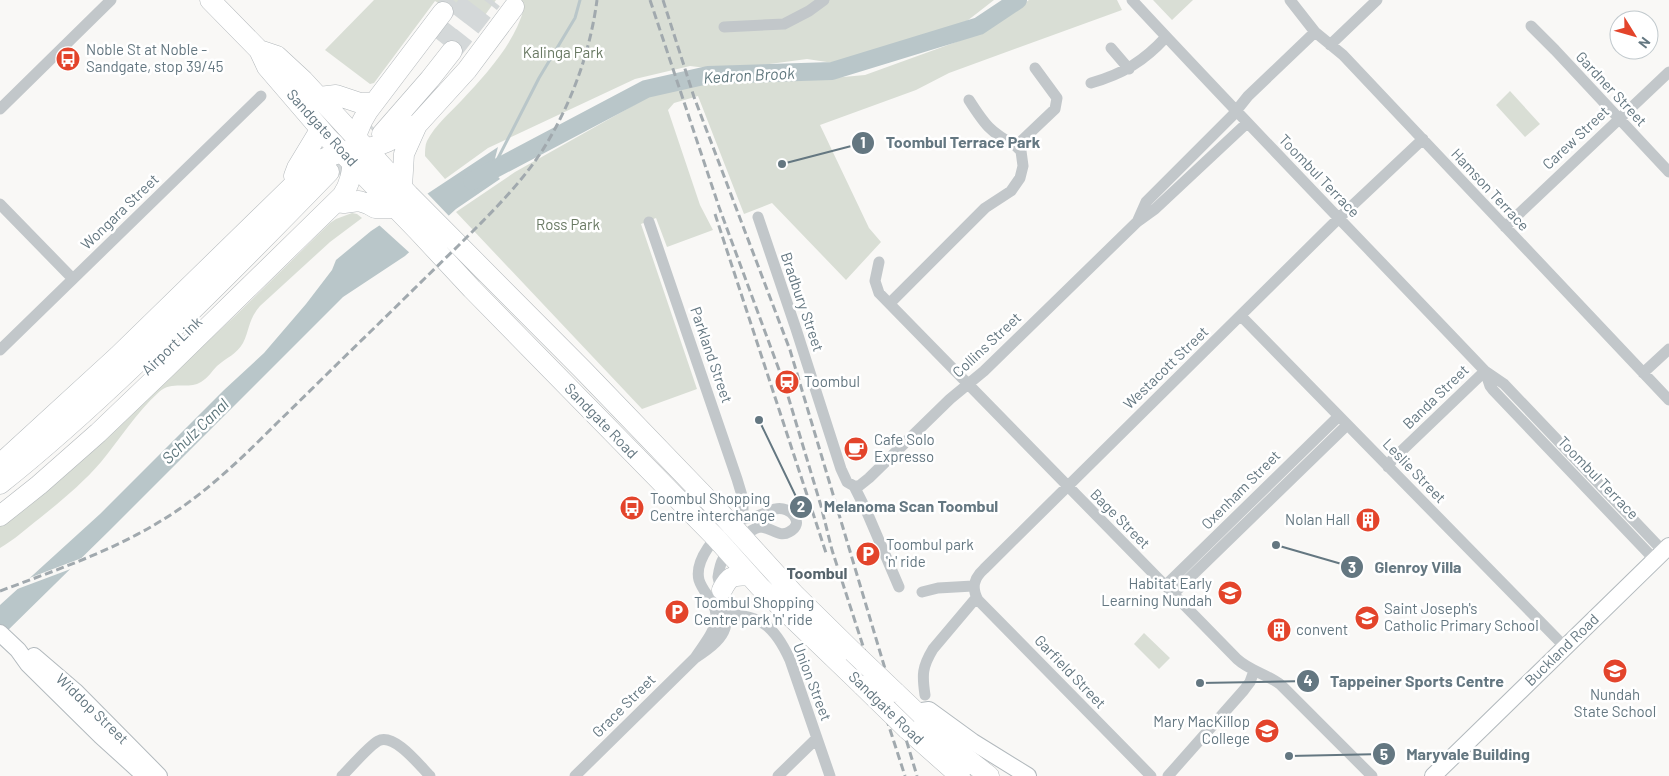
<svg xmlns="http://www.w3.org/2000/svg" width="1669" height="776" font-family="Barlow,sans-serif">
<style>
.green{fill:#d9ded5}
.water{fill:#b9c6c9}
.pier{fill:#f9f8f6}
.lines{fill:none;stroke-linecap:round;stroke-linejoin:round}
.stream{stroke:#b9c6c9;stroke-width:3}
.river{stroke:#b9c6c9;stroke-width:18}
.highway-tunnel{stroke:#d4d8d9;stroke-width:20;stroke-dasharray:20 10;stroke-linecap:butt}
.secondary-casing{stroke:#b2b9bd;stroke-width:18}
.highway-casing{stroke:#b3b8bb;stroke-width:21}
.street{stroke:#c2c7ca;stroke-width:11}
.secondary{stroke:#fff;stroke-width:16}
.highway{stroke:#fff;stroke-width:20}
.rail{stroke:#a1a9ae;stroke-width:3;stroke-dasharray:8 4;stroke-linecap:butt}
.highway-bridge-casing{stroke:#b3b8bb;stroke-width:21;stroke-linecap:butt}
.highway-bridge{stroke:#fff;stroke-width:20}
.labels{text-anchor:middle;stroke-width:5;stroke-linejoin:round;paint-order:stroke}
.poi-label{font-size:15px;fill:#647781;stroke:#fff;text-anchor:start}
.park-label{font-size:15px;fill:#697963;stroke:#fff}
.street-label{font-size:15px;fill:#647781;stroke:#fff}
.water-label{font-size:16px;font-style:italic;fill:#5e767c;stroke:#fff}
.neighbourhood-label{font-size:16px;font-weight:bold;fill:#56646c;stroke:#fff}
.leader{fill:none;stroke:#647781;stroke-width:2}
.callout-dot{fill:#647781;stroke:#fff;stroke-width:2}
.mark-label{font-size:15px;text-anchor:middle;font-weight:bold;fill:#fff}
.callout-label{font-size:16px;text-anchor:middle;font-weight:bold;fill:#647781;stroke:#fff;stroke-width:5;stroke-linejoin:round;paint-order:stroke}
</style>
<rect width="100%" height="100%" fill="#f9f8f6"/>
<path class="green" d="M374,0H496L477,26L435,1L374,83L370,84L325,50Z
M511,0H994L967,21L840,64L807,59L723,70L690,66L635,79L488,148L445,179L425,156C425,151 425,145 427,141C435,125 451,112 462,100C486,74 515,43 524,8Z
M1029,0H1117L1122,10L949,73L916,90L820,125L869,228L881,242L846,280L772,203L744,214L698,96L674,103L668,110L700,205L713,230L667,247L656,218L641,224L697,389L642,409L456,212L515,172L650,96L699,84L811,80L865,75L981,33Z
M1153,0H1193L1172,20Z
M1510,91L1540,124L1525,137L1496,105Z
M352,213L357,214L362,218L330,242L260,306C248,320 250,329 243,343C237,354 226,358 217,366C212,371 208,378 201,382C188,390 172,380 159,392C136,413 120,439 101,462C83,483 61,501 40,518C27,528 14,540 0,548V523L171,375L235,316L330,223L336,219Z
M1144,633L1170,658L1159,669L1134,644Z"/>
<path class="water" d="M498,147L492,170L500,179L456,209L405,256L343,297L109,531L0,638V605L100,514L224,390L264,353L306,304L332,270L336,260L371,231Z"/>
<path class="pier" d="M427,193L450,217L411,254L379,225Z
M87,556L76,567L12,591L24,580Z"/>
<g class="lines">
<path class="stream" d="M492,170L539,78L575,18L580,0"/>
<path class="river" d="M472,181L646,89L708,75L832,71L979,26L1018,0"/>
<path class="highway-tunnel" d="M443,12L453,0
M439,41L471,0
M452,51L492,0
M329,172L372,126"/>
<defs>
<path id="secondary" d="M0,633L18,650L28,664L101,736L145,776
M34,656L76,692L159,776
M915,712L929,710L973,742L1028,776
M1433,776L1669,546"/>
<path id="highway" d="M210,0L259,50L267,67L328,138L418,231L472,289L716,538L760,587L863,686
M259,50L277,56L303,80L409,195L583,370L716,508L795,595L853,652
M319,97L336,95L360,103H374
M382,134L430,79L452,51
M294,176L297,168L320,130
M402,187L404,154L417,125L467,70L514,7
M336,202L344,203L359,201L368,204L375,208H396
M0,464L118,356L315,164C336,148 363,153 387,142C400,136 400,127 417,125
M0,484C48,446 93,405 137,363C203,301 266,237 329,172
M0,516L39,485L98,433L166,368L342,196C352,182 352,168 354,151C355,137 360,123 368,111L443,12
M722,590C730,575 732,576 749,575
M895,692L957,751L989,776
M907,729L960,776"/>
</defs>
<use href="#secondary" class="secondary-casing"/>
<use href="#highway" class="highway-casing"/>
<path class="street" d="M1132,0C1248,125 1367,247 1485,371L1504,384L1663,551
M1290,0L1315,32L1343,55L1669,400
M1531,26L1555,50L1669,172
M724,27L784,24L809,11L824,0
M1330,45L1377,0
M1111,48L1129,69
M1091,83C1123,74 1144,61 1166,37
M969,100C985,125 990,132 1016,146L1055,109L1057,98L1035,68
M0,109L111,0
M0,204L73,279
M758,217L796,329L841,469L847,482L854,486L866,510L899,587
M1138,220L1146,202L1232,116L1248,96L1315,32
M649,222L737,479L743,499V518
M1505,227L1669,72
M879,262L875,281L879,293L1237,659C1250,671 1267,674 1281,685L1372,776
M890,303L985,208L1011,191L1020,178L1023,166L1021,151L1016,146
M1241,316L1565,647
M0,350L261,96
M1485,371L1490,386L1493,390L1654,559
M1643,373L1669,349
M1388,467L1392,460L1485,371
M854,486H859L869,478L950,399L984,371L1137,222L1155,209L1247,123
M1165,586L1339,416
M922,592L938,588L973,586
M1173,594L1347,425
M721,614C760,614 774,625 790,660L830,776
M925,695C922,675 922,667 933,649L976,598
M342,776C350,768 369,746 378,741C394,732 420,766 430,776
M575,776L695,658C737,631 728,621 718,577C719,570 720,564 723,559C729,550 750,528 760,527C771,527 779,538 789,532C806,524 791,505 775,509C769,511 763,514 757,516C748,518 740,519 732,524C716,534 694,560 699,580C703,593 715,601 716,614C717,631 703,645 695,658
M778,776L817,738
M1151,776L978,600C971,587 974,578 984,569L1339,218L1423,139
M1168,776L1244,690L1250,682L1254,671"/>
<use href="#secondary" class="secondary"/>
<use href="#highway" class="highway"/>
<path class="rail" d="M650,0L719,207L785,386L821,506L832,550L905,776
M663,0L694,97L790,350L917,776
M715,214L827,556
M0,591C56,570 113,551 164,519C206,493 242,458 277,423C307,394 337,364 368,334C398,305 428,275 458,246C488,216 519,186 542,151C571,105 590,53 597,0"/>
<defs>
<path id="highway-bridge" d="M853,652L895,692
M863,686L907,729"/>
</defs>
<use href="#highway-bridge" class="highway-bridge-casing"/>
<use href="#highway-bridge" class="highway-bridge"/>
</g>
<defs>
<symbol id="bus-disc" viewBox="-11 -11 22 22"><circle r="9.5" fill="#e3442b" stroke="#fff"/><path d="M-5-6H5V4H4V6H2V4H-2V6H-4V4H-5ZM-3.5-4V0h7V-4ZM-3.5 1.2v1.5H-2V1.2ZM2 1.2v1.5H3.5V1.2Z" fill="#fff"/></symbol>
<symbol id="station-disc" viewBox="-11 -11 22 22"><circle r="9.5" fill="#e3442b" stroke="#fff"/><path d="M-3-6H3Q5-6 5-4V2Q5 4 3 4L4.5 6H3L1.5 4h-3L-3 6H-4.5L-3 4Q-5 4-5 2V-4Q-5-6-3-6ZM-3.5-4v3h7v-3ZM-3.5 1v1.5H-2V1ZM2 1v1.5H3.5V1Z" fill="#fff"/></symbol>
<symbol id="cafe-disc" viewBox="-11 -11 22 22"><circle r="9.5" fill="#e3442b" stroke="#fff"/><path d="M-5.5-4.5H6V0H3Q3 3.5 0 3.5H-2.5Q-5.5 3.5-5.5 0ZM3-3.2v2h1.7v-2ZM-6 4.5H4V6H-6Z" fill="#fff"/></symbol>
<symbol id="building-disc" viewBox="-11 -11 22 22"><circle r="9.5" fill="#e3442b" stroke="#fff"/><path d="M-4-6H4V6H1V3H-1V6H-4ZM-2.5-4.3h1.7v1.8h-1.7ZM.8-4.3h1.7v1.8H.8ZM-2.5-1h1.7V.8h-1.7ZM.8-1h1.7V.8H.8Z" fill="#fff"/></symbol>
<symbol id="parking-disc" viewBox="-11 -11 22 22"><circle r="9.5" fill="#e3442b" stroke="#fff"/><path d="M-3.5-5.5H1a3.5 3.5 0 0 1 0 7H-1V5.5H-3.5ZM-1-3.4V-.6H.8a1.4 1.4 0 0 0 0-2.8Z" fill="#fff"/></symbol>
<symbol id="school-disc" viewBox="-11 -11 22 22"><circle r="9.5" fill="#e3442b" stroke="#fff"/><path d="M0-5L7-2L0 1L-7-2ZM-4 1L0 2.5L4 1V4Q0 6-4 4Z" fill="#fff"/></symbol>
</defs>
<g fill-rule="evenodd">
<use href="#bus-disc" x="54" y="45" width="28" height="28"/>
<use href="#station-disc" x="773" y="368" width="28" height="28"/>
<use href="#cafe-disc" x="842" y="435" width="28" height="28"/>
<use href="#bus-disc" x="618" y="494" width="28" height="28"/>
<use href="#building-disc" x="1354" y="506" width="28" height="28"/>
<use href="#parking-disc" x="854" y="540" width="28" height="28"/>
<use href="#school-disc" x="1216" y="579" width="28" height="28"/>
<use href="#parking-disc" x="663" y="598" width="28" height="28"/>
<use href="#school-disc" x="1353" y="604" width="28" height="28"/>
<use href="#building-disc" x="1265" y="616" width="28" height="28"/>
<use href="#school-disc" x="1601" y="657" width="28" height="28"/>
<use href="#school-disc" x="1253" y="717" width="28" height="28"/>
</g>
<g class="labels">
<g class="poi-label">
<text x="86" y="55">Noble St at Noble -<tspan x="86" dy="17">Sandgate, stop 39/45</tspan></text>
<text x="804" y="387">Toombul</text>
<text x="874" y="445">Cafe Solo<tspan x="874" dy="17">Expresso</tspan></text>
<text x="650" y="504">Toombul Shopping<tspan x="650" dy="17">Centre interchange</tspan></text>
<text x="1350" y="525" text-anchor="end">Nolan Hall</text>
<text x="886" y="550">Toombul park<tspan x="886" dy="17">'n' ride</tspan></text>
<text x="1212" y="589" text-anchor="end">Habitat Early<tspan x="1212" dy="17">Learning Nundah</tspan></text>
<text x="694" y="608">Toombul Shopping<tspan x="694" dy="17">Centre park 'n' ride</tspan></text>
<text x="1384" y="614">Saint Joseph's<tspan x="1384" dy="17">Catholic Primary School</tspan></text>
<text x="1296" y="635">convent</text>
<text x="1615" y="700" text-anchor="middle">Nundah<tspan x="1615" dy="17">State School</tspan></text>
<text x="1250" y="727" text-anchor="end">Mary MacKillop<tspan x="1250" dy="17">College</tspan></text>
</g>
<g class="park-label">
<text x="563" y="58">Kalinga Park</text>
<text x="568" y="230">Ross Park</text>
</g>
<g class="street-label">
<text transform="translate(1611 89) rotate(47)" y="5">Gardner Street</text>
<text transform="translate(322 128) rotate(48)" y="5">Sandgate Road</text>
<text transform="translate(1576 138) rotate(-43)" y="5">Carew Street</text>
<text transform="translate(1319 176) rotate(46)" y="5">Toombul Terrace</text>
<text transform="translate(1490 190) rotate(47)" y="5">Hamson Terrace</text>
<text transform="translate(120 212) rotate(-44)" y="5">Wongara Street</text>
<text transform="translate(802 302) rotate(71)" y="5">Bradbury Street</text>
<text transform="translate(987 345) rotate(-43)" y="5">Collins Street</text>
<text transform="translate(172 346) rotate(-44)" y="5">Airport Link</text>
<text transform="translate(711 355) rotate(71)" y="5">Parkland Street</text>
<text transform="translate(1166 368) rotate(-44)" y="5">Westacott Street</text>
<text transform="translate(1436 397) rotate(-44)" y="5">Banda Street</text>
<text transform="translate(601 421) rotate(46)" y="5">Sandgate Road</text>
<text transform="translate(1414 471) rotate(46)" y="5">Leslie Street</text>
<text transform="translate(1598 478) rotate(46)" y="5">Toombul Terrace</text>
<text transform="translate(1241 490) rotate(-45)" y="5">Oxenham Street</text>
<text transform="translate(1120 519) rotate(45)" y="5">Bage Street</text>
<text transform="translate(1562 650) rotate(-44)" y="5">Buckland Road</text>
<text transform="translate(1070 672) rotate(46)" y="5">Garfield Street</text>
<text transform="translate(812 682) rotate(69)" y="5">Union Street</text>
<text transform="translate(624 706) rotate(-45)" y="5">Grace Street</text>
<text transform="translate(886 708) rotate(44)" y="5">Sandgate Road</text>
<text transform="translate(92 709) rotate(44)" y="5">Widdop Street</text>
</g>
<g class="water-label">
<text transform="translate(749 75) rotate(-3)" y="6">Kedron Brook</text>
<text transform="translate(195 431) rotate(-44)" y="6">Schulz Canal</text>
</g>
<g class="neighbourhood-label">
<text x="817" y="579">Toombul</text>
</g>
</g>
<path class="leader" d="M782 164L863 143M759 420L801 507M1276 545L1352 567M1200 683L1308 681M1289 756L1384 754"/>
<g class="callout-dot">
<circle cx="782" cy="164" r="5"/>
<circle cx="759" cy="420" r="5"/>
<circle cx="1276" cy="545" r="5"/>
<circle cx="1200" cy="683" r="5"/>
<circle cx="1289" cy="756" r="5"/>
<circle cx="863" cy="143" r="12"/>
<circle cx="801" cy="507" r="12"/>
<circle cx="1352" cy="567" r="12"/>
<circle cx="1308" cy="681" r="12"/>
<circle cx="1384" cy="754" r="12"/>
</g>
<g class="mark-label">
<text x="863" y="148">1</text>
<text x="801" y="512">2</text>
<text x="1352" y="573">3</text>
<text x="1308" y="686">4</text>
<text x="1384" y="760">5</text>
</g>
<g class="callout-label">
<text x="963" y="148">Toombul Terrace Park</text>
<text x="911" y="512">Melanoma Scan Toombul</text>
<text x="1418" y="573">Glenroy Villa</text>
<text x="1417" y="687">Tappeiner Sports Centre</text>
<text x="1468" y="760">Maryvale Building</text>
</g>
<g transform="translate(1634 35) rotate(127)"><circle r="24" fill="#ffffff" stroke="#c1c9cd"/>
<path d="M0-4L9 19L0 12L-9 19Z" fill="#e3442b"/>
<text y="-8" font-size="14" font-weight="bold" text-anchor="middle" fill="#647781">N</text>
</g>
</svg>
